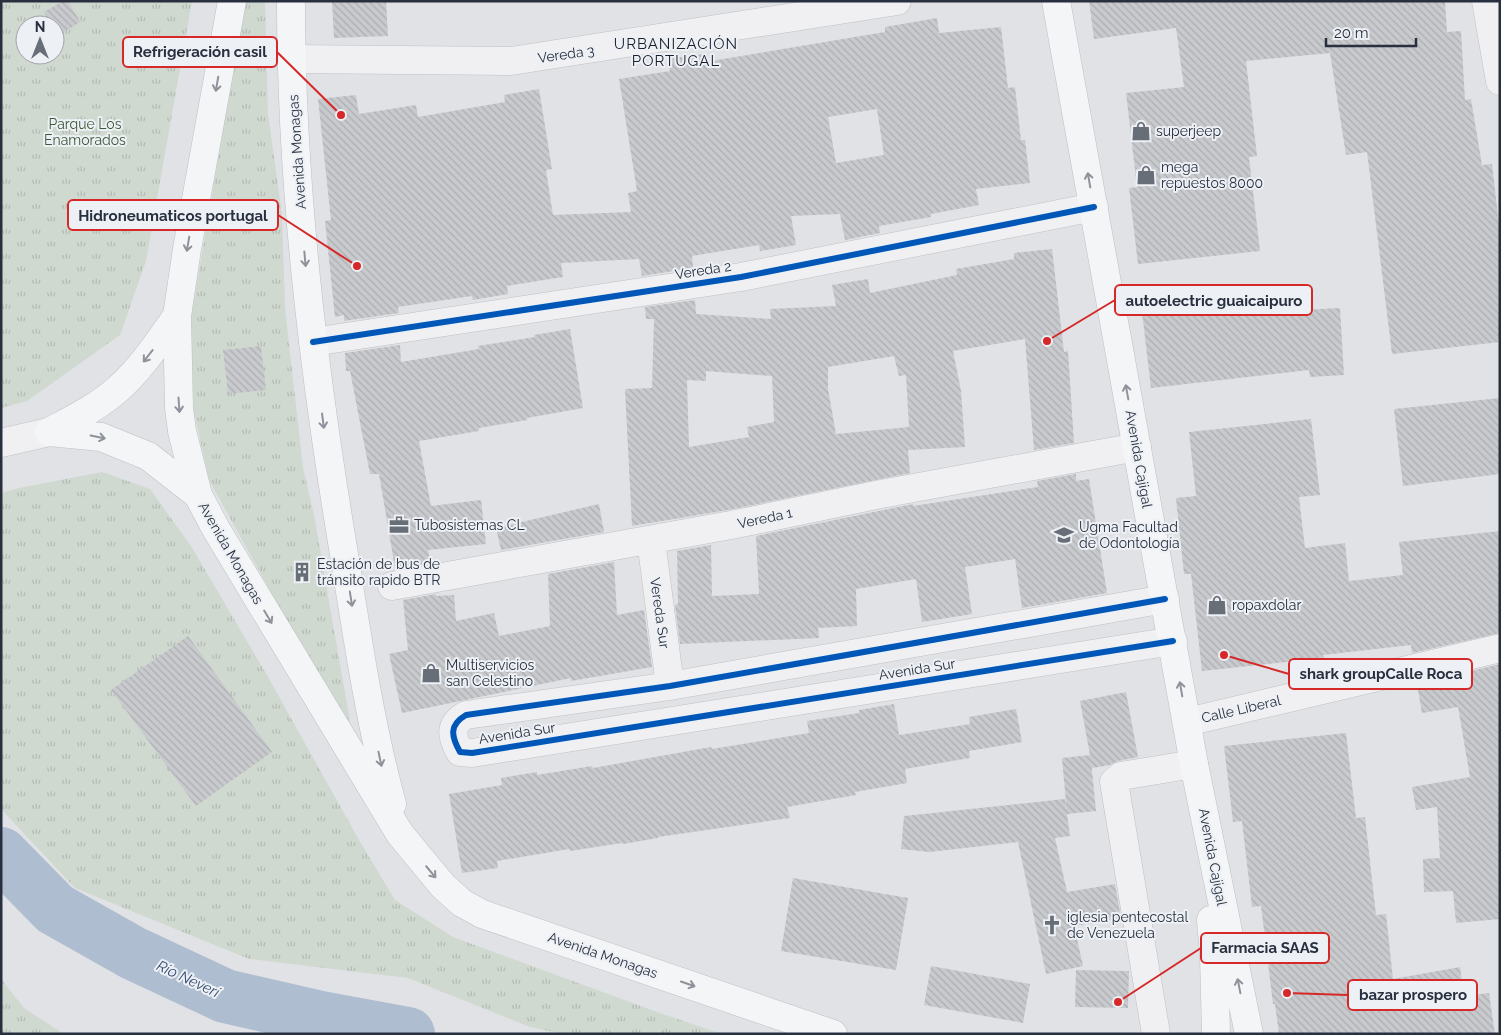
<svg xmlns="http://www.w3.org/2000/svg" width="1501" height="1035" font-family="Raleway,sans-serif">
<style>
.park{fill:url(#park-tufts);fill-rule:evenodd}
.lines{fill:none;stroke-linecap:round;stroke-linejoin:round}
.river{stroke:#aebed0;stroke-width:54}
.building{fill:url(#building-back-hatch);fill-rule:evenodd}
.minor-casing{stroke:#bec0c3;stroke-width:29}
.major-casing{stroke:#bdbfc3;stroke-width:29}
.minor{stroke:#f0f0f2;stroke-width:28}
.major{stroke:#f4f5f6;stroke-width:28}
.cycleway-casing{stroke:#edf0f5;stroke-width:9}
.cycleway{stroke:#0057b8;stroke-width:6}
.oneway{stroke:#8e929a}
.labels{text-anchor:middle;stroke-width:4;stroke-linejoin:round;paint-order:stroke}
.street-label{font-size:14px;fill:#282f3e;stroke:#edf0f5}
.park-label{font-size:14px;fill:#3b5935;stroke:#edf0f5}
.poi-label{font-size:14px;fill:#282f3e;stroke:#edf0f5;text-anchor:start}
.neighbourhood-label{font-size:15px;letter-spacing:1px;fill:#1a202f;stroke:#edf0f5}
.water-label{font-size:15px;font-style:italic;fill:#334c71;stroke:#edf0f5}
.leader{fill:none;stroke:#d62828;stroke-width:2}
.callout-dot{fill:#d62828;stroke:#edf0f5;stroke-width:2}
.callout{fill:#edf0f5;stroke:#d62828;stroke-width:2}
.callout-label{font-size:15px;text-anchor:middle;font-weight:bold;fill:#282f3e}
</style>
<defs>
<pattern id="park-tufts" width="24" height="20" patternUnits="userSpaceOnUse" patternTransform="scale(1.25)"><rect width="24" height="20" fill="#d0d9d0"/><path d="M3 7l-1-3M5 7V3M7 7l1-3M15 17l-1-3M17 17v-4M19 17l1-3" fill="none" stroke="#b3bbb4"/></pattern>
<pattern id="building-back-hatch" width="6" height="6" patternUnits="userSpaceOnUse" patternTransform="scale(1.25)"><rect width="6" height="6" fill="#c8cacd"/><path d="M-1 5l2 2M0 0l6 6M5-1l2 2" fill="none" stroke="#acaeb1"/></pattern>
</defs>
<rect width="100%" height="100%" fill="#e0e2e5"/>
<path class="park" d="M1,1H192L146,261L120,335L27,401L1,408ZM25,25H55V55H25Z
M245,1H265L268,114L282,215L285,308L303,468L314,515L350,722L307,657L209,480L194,412L190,324Z
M102,472L150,489L191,546L268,677L359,840L395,900L453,937L657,1012L722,1034H563L530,1027L408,978L249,959L75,888L1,809V493L19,488Z
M1,979L24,1008L64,1034H1Z"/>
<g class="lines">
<path class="river" d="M1,854L55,909L133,953L225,996L321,1018L408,1034"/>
</g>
<path class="building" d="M63,1H68L80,22L58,36L55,31V25H51L44,12Z
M332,1H386L388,36L334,38Z
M1089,1H1445L1447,32L1461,31L1465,100L1471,99L1482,165L1492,164L1500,234V342L1392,354L1367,152L1346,155L1330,53L1246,61L1257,156L1249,157L1260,251L1138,264L1129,188L1137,187L1126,93L1184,87L1176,28L1094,39Z
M937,18L939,33L1001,27L1008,88L1015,87L1021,140H1025L1030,183L976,189L979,205L931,214V217L879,226L880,233L845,240L840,214L791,216L796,245L760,251L759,245L692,256L693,268L642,276L639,259L561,263L563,277L507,286L508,294L473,300L472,296L398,307L399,313L344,321V315L335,317L325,221L331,220L318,99L356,95L359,114L416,105L418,117L505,102L504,95L539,89L552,169L546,170L553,215L631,212L628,193L637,191L619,79L670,71L668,59L704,54L705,62L885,32V27ZM877,109L884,155L836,163L828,117Z
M1052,249L1064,352L1068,351L1074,443L1034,450L1025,339L953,351L961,391L965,447L908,450L910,473L728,510L632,526L625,389L652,388L654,319H646L645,307L695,300L696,314L771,319L770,309L836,306L832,285L868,279L870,293L957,275L956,269L1014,259V253ZM894,356L899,376L906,375L909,427L836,434L828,389V367ZM706,371L772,376L774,422L747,427L749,437L689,447L687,380L706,381Z
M1264,298L1266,312L1340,308L1344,375L1310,377L1309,370L1151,388L1142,312Z
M570,329L583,408L527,418V420L479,428V431L419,441L431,506L481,500L486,544L428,550L431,563L395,568L379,474H370L350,371H346L345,353L400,345L401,362L479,349L478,346L535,337L534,335Z
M261,346L266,390L228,394L223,350Z
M1500,398V474L1403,486L1394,409Z
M1311,419L1320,495L1299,497L1305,548L1345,543L1349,581L1403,575L1399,542L1500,531V633L1412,653L1411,645L1323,655L1324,658L1202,671L1191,574H1184L1176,498L1196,496L1189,432Z
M1076,474V481L1089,479L1107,593L1022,608L1015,559L965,567L972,614L922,622L916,579L856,589L857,626L818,628L819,638L680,644L675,605L678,604L677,551L711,545L712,596L759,594L756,536L913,504V506L1038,487L1037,481Z
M599,504L604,532L501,550L496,528Z
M614,562L617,615L644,610L652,667L571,681V678L402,713L389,654L408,650L403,600L436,594V596L454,595L456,621L494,613L499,636L550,626L548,574Z
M188,636L272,752L196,806L111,690Z
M1500,664V919L1456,923L1453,891L1424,892L1423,859L1440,858L1437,807L1416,810L1412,787L1470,777L1458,707L1422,713L1417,684Z
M1126,692L1138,757L1118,761L1110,765L1092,768L1091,760L1096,811L1067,814L1062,758L1090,755L1080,701Z
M894,704L899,735L970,724L969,717L1016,709L1022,742L969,751L970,758L905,769L907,783L855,792L856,795L787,807L790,818L658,837V838L623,844L622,843L570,851L569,849L497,861L498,868L462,873L449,794L502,785L501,778L537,772V775L592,766L593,768L711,747L712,749L809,733L807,721L859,713V710Z
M1346,733L1356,818L1365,817L1376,915L1386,914L1393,979L1460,967L1464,996L1489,993L1495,1034H1279L1275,1004H1273L1261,906L1252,907L1242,821L1233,822L1224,746Z
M1065,799L1070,836L1055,838L1067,892L1115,884L1121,918L1074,926L1083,966L1046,974L1018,842L929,852L901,849L904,816Z
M793,878L908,898L896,970L781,951Z
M931,966L1030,984L1023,1023L924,1005Z
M1076,970L1129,971L1128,1008L1075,1007Z"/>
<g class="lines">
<defs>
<path id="minor" d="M1486,1L1500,81
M291,59L511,61L897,1
M313,342L741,277L1094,207
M1,443L49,432
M651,540L670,686
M392,586L731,525L881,494L1137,447
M1165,599L670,686L466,715C449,725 451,736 460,752L472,753L1173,641
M1187,722L1500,648
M1156,1034L1114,782L1121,776L1194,764"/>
<path id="major" d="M232,1L187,249L177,316L179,408L182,431L198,495L216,529L400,834L443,886L462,903L482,914L833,1034
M291,1C291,184 313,368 343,548C357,634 369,720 392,804
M1056,1L1194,764L1249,1034
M49,432C73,419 98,407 118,389C142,368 159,341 177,316
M49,432L101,437L148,456L198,495
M1211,920L1214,955L1216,1034"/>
</defs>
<use href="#minor" class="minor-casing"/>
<use href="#major" class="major-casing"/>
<use href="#minor" class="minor"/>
<use href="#major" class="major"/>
<defs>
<path id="cycleway" d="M313,342L741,277L1094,207
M1165,599L670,686L466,715C449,725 451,736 460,752L472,753L1173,641"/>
</defs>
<use href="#cycleway" class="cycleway-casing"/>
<use href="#cycleway" class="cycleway"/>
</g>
<defs><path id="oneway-shaft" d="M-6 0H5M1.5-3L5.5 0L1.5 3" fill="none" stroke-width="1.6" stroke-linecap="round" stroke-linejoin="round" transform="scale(1.25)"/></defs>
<g class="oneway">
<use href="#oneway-shaft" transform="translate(217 84) rotate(100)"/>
<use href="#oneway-shaft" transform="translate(1089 180) rotate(-100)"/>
<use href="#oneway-shaft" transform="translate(188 244) rotate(100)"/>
<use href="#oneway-shaft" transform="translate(305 259) rotate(85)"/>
<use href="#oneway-shaft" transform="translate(148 356) rotate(128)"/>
<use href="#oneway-shaft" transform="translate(1127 392) rotate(-100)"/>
<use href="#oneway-shaft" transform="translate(179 405) rotate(86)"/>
<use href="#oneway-shaft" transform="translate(323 421) rotate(83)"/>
<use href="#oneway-shaft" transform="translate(98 437) rotate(11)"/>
<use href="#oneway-shaft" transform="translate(351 599) rotate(81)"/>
<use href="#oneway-shaft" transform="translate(268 617) rotate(59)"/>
<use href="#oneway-shaft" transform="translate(1181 689) rotate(-100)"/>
<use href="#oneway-shaft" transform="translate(380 759) rotate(78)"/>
<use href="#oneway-shaft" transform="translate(431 872) rotate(50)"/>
<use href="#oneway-shaft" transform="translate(688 984) rotate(19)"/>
<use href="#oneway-shaft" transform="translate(1239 986) rotate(-101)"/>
</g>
<defs>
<symbol id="shop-bare" viewBox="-9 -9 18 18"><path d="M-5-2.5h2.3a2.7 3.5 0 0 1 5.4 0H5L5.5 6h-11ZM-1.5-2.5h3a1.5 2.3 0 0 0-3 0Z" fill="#686e78" stroke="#edf0f5" stroke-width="2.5" paint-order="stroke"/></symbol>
<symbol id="office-bare" viewBox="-9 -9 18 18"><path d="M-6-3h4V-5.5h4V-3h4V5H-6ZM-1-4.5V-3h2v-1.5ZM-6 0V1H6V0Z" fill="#686e78" stroke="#edf0f5" stroke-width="2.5" paint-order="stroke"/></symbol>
<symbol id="university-bare" viewBox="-9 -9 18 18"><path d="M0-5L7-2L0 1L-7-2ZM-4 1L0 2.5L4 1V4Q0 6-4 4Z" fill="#686e78" stroke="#edf0f5" stroke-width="2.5" paint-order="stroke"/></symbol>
<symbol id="building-bare" viewBox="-9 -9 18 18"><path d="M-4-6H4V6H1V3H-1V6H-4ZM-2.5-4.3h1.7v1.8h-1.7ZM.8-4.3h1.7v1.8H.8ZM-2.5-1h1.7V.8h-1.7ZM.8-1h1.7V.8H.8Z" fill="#686e78" stroke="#edf0f5" stroke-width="2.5" paint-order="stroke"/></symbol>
<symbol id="church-bare" viewBox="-9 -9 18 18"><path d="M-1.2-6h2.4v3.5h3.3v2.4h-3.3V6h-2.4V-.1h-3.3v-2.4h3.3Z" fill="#686e78" stroke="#edf0f5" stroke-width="2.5" paint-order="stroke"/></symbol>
</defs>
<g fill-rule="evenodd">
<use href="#shop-bare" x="1127" y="117" width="28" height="28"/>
<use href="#shop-bare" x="1132" y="161" width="28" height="28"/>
<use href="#office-bare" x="385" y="511" width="28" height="28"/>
<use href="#university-bare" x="1050" y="521" width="28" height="28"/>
<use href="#building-bare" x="288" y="558" width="28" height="28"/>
<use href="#shop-bare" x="1203" y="591" width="28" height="28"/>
<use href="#shop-bare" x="417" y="659" width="28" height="28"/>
<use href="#church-bare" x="1038" y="911" width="28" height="28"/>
</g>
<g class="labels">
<g class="street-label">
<text transform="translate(566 54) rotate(-8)" y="5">Vereda 3</text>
<text transform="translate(297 152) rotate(-94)" y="5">Avenida Monagas</text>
<text transform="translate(703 270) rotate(-9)" y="5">Vereda 2</text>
<text transform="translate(1139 459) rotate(80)" y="5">Avenida Cajigal</text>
<text transform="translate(765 518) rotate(-12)" y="5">Vereda 1</text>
<text transform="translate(231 553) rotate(60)" y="5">Avenida Monagas</text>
<text transform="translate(660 613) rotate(82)" y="5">Vereda Sur</text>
<text transform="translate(917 669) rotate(-9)" y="5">Avenida Sur</text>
<text transform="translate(1241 709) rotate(-13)" y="5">Calle Liberal</text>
<text transform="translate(517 733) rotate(-9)" y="5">Avenida Sur</text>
<text transform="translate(1213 857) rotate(79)" y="5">Avenida Cajigal</text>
<text transform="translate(603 955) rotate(19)" y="5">Avenida Monagas</text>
</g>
<g class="park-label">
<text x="85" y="129">Parque Los<tspan x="85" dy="16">Enamorados</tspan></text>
</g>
<g class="poi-label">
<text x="1156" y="136">superjeep</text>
<text x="1161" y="172">mega<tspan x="1161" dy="16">repuestos 8000</tspan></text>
<text x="414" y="530">Tubosistemas CL</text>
<text x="1079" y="532">Ugma Facultad<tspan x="1079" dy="16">de Odontología</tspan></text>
<text x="317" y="569">Estación de bus de<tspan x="317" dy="16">tránsito rapido BTR</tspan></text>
<text x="1232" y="610">ropaxdolar</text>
<text x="446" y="670">Multiservicios<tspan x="446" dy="16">san Celestino</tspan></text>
<text x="1067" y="922">iglesia pentecostal<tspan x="1067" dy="16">de Venezuela</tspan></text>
</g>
<g class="neighbourhood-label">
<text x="676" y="49">URBANIZACIÓN<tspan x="676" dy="17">PORTUGAL</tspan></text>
</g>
<g class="water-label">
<text transform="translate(188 979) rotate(25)" y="5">Río Neverí</text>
</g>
</g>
<path class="leader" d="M341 115L277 52M357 266L278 215M1047 341L1115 300M1224 655L1289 674M1118 1002L1201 948M1287 993L1348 995"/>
<g class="callout-dot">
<circle cx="341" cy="115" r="5"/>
<circle cx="357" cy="266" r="5"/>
<circle cx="1047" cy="341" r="5"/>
<circle cx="1224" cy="655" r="5"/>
<circle cx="1118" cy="1002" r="5"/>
<circle cx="1287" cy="993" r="5"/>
</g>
<g class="callout">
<rect x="123" y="37" width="154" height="30" rx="5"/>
<rect x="68" y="200" width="210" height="30" rx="5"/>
<rect x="1115" y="285" width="197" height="30" rx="5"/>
<rect x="1289" y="659" width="183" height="30" rx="5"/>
<rect x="1201" y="933" width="128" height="30" rx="5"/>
<rect x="1348" y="980" width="129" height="30" rx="5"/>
</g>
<g class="callout-label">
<text x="200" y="57">Refrigeración casil</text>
<text x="173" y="221">Hidroneumaticos portugal</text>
<text x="1214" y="306">autoelectric guaicaipuro</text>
<text x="1381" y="679">shark groupCalle Roca</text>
<text x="1265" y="953">Farmacia SAAS</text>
<text x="1413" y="1000">bazar prospero</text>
</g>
<rect width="1501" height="1035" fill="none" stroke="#282f3e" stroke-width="5"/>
<g transform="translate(40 40)"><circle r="24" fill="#edf0f5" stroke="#9ea3ac"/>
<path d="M0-4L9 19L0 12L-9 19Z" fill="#686e78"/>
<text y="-8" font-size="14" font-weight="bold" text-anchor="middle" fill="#282f3e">N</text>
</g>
<path d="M1326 38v8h90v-8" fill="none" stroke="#282f3e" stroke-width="2.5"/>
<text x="1334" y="38" font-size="15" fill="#282f3e" stroke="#edf0f5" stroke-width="4" paint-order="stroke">20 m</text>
</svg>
